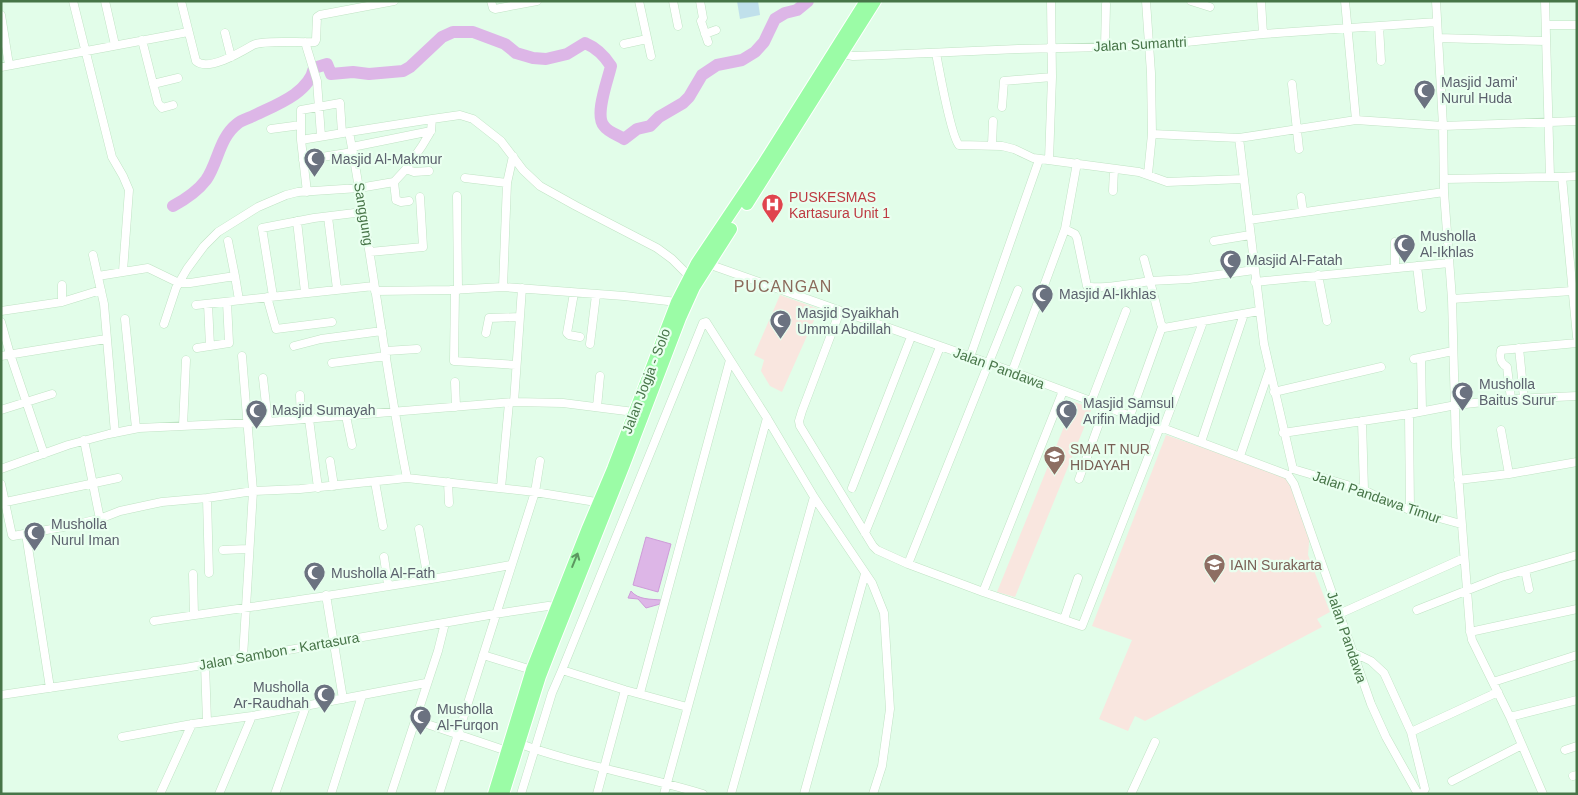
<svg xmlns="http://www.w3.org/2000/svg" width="1578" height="795" font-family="Arial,sans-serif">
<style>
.education{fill:#f9e6df}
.green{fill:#c0e0eb}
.water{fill:#ddb6e7;stroke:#ce9cd9}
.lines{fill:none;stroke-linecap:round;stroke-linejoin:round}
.river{stroke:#ddb6e7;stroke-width:12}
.minor-casing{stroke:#c0e3c4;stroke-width:9}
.trunk-casing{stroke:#fff;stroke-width:14}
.minor{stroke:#fff;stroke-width:8}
.trunk{stroke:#9bfca6;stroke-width:12}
.oneway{stroke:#5c9760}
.labels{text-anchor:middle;stroke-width:4.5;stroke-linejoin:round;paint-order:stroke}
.street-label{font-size:14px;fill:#477548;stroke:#e9ffef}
.worship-label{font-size:14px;fill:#5b616d;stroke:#e9ffef;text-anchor:start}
.health-label{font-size:14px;fill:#be3a42;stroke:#e9ffef;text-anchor:start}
.education-label{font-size:14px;fill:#785e54;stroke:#e9ffef;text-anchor:start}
.quarter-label{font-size:16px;letter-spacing:1px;fill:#8b6a5b;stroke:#e9ffef}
</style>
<rect width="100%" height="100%" fill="#e2fde9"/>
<path class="education" d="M780,295L819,309L782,392L770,386L761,371L764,360L754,355Z
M1074,402L1092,408L1015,597L997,592Z
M1166,435L1285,476L1295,488L1310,531L1308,555L1330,612L1317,619L1322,627L1145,721L1135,716L1128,731L1099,719L1132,640L1092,626Z"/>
<path class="green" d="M737,1H758L760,15L740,19Z"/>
<path class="water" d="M646,537L671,544L658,592L633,585Z
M631,591C638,600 651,599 661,600L660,604L646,608L638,599L628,598Z"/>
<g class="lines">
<path class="river" d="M173,206C186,199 197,192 206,180C218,163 219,138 237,124C240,121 246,119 251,117C273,106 309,94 314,68L327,64L331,74L353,72L369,74L403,71L410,67L442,37L453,32H473L505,44L516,53L533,58L546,59L567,54L585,43C597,48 604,55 611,66C608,80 594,115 604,126C608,132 618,135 624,139L637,129L650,126L659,117L683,103L689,97L702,75L717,65L742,60L755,52L764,42L775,19L785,13L797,10L808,1"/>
<defs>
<path id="minor" d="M73,1L112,157L123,176L129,190L123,271
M105,1L115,45
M181,1L196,61C208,72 241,52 253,45C263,40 301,43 315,42L316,40L317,17L320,15L394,1
M491,1L493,8L495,9L537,1
M639,1L651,56
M673,1L678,26
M700,1L703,18L701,21L708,42
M1146,1L1151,73L1152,134L1239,138L1356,120L1345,1
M1191,1L1210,7
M1261,1L1263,34
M1436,1L1443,126L1444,192L1452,299L1456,447L1470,629L1472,640L1510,717L1543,794
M1545,1L1550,177H1562L1577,337
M1,15L9,65
M1546,25H1577
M1379,26L1381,61
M225,33L231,57
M705,34L716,30
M1438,38L1546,41
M142,40L158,103L162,108L173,105
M305,42L317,81L321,136
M624,44L647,39
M1105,47L1106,4
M936,53C939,69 951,136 959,145L1002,146L1014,149L1033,158L1139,172L1167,182L1243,179
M843,54L853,56L883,55L1018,49L1148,46L1263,34L1437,22
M1,67L188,32
M153,84L178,78
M1292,84L1299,149
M1002,107L1004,81L1052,77
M432,119L460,115L473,119L501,141L523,170L540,186L576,206L657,248L672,259L690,277
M1356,120L1443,126L1577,121
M271,129L301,125
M1239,138L1264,344L1293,469
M301,140L349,132C371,247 384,363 407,478
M992,145L993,121
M352,147L431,131
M303,160L353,152
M1049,160L1052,77L1051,1
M406,169L414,172L429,171
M1148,174L1152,134
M1562,177L1577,176
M465,178L507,183
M1444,179L1550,177
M394,182L396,200L401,202L409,201
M1113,191L1114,169
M307,192L301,140V110L340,103L342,133
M457,196L458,290
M1301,197L1303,212
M328,217L337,289
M1249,220L1444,192
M297,221L305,292
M1065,229L1075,234L1077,238L1087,286C1096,290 1138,283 1150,281L1161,324L1164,328L1259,311
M228,241L235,276
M1214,241L1250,235
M1395,242V267
M370,252L423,247L420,197
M93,255L104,304L115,433
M1144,259L1150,281L1189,279L1254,270
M708,264L1008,370L1288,475L1294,484L1371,704L1386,737L1418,794
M1417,266L1422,308
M1318,275L1327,321
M98,276L148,268L179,283H190L235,276L239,300
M1255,282L1449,263
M503,287L507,183L513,156
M455,290L454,361L516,365
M375,291L450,290L503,287L624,296L677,302
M574,293L567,333L569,335L580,337
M273,296L262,228L314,218L363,212
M267,297L276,329L332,322
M1452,299L1572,291
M62,302L101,290
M208,304L210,346
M196,305L374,286
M1,311L62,302V285
M840,311L802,411L799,421L800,426L873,546L877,550L908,564L983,592L1082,626L1160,427
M125,319L136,428
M1,322L10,354L44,454
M164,324L176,288L187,269L204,246L218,232L258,207L286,195L298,192L359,188L394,182L406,169L422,146L431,131L432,119L349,132
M486,333L489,318L520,317
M590,344L596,295
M294,346L321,339L382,331
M197,348L229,343L227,302
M1519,348L1524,398
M386,351L417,349
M1,356L106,339
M242,356L253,491L243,657
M970,357L1039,160
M1421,358L1422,411
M1414,359L1453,351
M332,363L386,356
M1012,372L1065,229L1077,163
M263,378L268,422
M455,382L456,407
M1274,392L1381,367
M300,395L301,419
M1511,399L1507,367C1500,363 1499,358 1501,350L1577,343
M514,402L522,288
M1091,402L1126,311
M597,407L600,376
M1,410L52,394
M346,416L352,445
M1130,416L1162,327
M309,419L318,488
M1362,421L1364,490
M183,426L186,360
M1163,429L1203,322
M1501,430L1509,474
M1283,433L1409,414
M84,440L100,519
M1201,442L1244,314
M1240,456L1269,371
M330,461L334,486
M1,469L68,445L109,434L139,428L268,422L514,402L563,403L634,412
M1293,469L1364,490L1380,498L1410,510L1461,524
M1079,479L1105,407
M1458,480L1509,474L1577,462
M375,482L383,526
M448,482L449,503
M1,484L12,535L13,536L74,525L102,518L120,511L162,502L207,498L253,491L300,489L407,478L535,492L602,503
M501,488L509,403
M852,488L911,337
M207,498L209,573
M1,503L118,478
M1410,510L1409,414L1456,405L1511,399L1577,396
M419,529L428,579
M865,533L940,347
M26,534L50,688
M223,550L248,549
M384,557L388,585
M908,564L1018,290
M1525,570L1529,589
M193,574L194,615
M983,592L1063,391
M326,595L343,699
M1417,610L1501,577L1577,555
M1339,614L1464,558
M1064,619L1078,578
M154,621C273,604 393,587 511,565
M1470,632L1577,609
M1352,652L1371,661L1384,673L1411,732
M483,655L532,670
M205,664L207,722
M1493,682L1577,655
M640,693L730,360
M1,695L185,668L495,614L548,606L559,607
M687,707L625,690L562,670L703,323L706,322L767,418L814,497L872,583L884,613L890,709L882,766L873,794
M1510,717L1577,700
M415,720L507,751
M122,737L192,724L252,716L426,683
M515,742C576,765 641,775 703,794
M1565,750L1577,746
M1573,776L1577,775
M1452,781L1522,745
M160,794L192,724
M219,794L252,716
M275,794L306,706
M331,794L362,696
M391,794L438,651L445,623
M439,794L535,492L540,461
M521,794L552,693L562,670
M597,794L625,690
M664,794L767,418
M731,794L814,497
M804,794L865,574
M1131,794L1155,742
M1422,794L1425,789L1424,785L1411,732L1498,692"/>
<path id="trunk" d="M747,204L875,1
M494,794L532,670L588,528L613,469L677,302L697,263L764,163L866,1
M503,794L540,676L552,645L623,467L680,318L694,287L731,229"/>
</defs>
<use href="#minor" class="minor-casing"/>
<use href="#trunk" class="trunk-casing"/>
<use href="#minor" class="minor"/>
<use href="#trunk" class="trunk"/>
</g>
<defs><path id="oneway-shaft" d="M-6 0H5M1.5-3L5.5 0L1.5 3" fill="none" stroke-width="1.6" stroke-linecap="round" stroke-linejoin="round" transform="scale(1.25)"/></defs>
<use class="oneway" href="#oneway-shaft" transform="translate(575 560) rotate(-68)"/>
<defs>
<symbol id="mosque-pin" viewBox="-11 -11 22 30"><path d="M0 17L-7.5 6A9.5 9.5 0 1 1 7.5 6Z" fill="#6b7280" stroke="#e9ffef"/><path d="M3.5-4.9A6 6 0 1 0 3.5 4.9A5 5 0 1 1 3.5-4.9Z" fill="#fff"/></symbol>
<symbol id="hospital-pin" viewBox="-11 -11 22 30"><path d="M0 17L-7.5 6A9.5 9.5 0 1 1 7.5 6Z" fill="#e0444e" stroke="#e9ffef"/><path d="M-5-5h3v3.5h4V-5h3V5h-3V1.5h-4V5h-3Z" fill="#fff"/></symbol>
<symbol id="school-pin" viewBox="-11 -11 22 30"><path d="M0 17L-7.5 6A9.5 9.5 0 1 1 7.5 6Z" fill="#8d6e63" stroke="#e9ffef"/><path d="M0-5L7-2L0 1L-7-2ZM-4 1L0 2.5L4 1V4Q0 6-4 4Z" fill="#fff"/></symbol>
<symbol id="university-pin" viewBox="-11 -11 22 30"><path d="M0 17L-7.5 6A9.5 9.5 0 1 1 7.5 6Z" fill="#8d6e63" stroke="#e9ffef"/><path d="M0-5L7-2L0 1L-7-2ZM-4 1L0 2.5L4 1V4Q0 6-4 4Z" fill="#fff"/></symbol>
</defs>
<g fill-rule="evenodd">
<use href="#mosque-pin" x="1412" y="78" width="25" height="34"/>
<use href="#mosque-pin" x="302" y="146" width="25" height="34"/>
<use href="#hospital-pin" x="760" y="192" width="25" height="34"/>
<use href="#mosque-pin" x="1392" y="232" width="25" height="34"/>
<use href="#mosque-pin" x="1218" y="248" width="25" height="34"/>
<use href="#mosque-pin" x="1030" y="282" width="25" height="34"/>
<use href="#mosque-pin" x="768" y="308" width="25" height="34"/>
<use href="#mosque-pin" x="1450" y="380" width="25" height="34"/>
<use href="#mosque-pin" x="244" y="398" width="25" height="34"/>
<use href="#mosque-pin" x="1054" y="398" width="25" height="34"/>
<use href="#school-pin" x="1042" y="444" width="25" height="34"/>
<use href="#mosque-pin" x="22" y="520" width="25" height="34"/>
<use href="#university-pin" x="1202" y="552" width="25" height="34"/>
<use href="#mosque-pin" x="302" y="560" width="25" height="34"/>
<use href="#mosque-pin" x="312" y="682" width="25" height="34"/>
<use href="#mosque-pin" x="408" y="704" width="25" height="34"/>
</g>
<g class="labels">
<g class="street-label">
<text transform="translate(1140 44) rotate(-3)" y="5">Jalan Sumantri</text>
<text transform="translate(364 214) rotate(81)" y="5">Sanggung</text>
<text transform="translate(999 368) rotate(20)" y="5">Jalan Pandawa</text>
<text transform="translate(646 381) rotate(-69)" y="5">Jalan Jogja - Solo</text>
<text transform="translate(1377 497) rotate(19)" y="5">Jalan Pandawa Timur</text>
<text transform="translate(1347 637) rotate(71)" y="5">Jalan Pandawa</text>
<text transform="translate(279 651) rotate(-10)" y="5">Jalan Sambon - Kartasura</text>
</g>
<g class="worship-label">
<text x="1441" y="87">Masjid Jami'<tspan x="1441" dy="16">Nurul Huda</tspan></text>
<text x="331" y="164">Masjid Al-Makmur</text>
<text x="1420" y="241">Musholla<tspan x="1420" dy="16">Al-Ikhlas</tspan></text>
<text x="1246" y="265">Masjid Al-Fatah</text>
<text x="1059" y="299">Masjid Al-Ikhlas</text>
<text x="797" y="318">Masjid Syaikhah<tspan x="797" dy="16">Ummu Abdillah</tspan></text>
<text x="1479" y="389">Musholla<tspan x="1479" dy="16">Baitus Surur</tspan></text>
<text x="1083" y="408">Masjid Samsul<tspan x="1083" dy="16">Arifin Madjid</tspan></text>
<text x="272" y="415">Masjid Sumayah</text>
<text x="51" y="529">Musholla<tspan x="51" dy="16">Nurul Iman</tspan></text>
<text x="331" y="578">Musholla Al-Fath</text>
<text x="309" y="692" text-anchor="end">Musholla<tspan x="309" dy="16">Ar-Raudhah</tspan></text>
<text x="437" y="714">Musholla<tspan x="437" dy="16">Al-Furqon</tspan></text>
</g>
<g class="health-label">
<text x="789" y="202">PUSKESMAS<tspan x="789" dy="16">Kartasura Unit 1</tspan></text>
</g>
<g class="education-label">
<text x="1070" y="454">SMA IT NUR<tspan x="1070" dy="16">HIDAYAH</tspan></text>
<text x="1230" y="570">IAIN Surakarta</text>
</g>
<g class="quarter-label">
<text x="783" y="292">PUCANGAN</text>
</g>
</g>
<rect width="1578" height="795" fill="none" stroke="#477548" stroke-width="5"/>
</svg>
